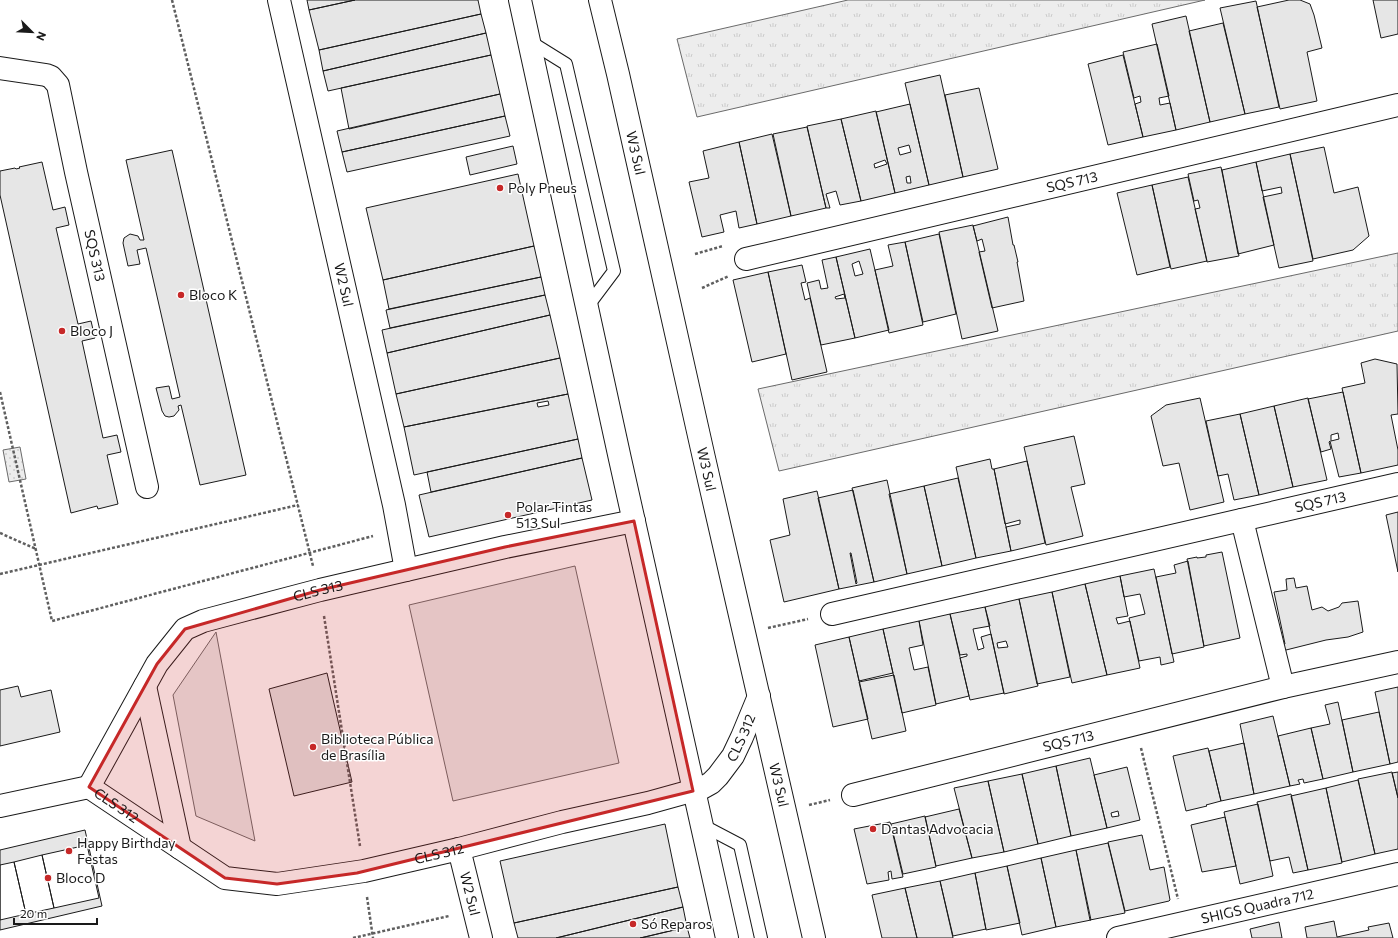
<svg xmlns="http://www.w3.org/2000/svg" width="1398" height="938" font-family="Commissioner,sans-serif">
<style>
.grass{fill:url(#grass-tufts);stroke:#6a6a6a}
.built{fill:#ededed;stroke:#6a6a6a}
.garden{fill:url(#garden-dots);stroke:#6a6a6a}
.building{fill:#e6e6e6;stroke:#1a1a1a;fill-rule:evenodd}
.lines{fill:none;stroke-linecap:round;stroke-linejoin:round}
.lane-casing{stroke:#1a1a1a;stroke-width:14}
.street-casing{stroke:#1a1a1a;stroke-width:24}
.secondary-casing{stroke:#1a1a1a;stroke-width:24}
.primary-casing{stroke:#1a1a1a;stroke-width:24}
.path{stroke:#5f5f5f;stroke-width:2.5;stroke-dasharray:3 2;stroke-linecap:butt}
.lane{stroke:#fff;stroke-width:12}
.street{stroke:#fff;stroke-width:22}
.secondary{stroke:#fff;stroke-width:22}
.primary{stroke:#fff;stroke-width:22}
.marked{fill:#c62828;fill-opacity:0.2;stroke:#c62828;stroke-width:3;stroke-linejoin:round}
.poi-dot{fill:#c62828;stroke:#fff;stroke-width:1.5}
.labels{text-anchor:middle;stroke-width:3;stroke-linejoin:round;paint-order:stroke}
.street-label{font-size:14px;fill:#1a1a1a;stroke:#fff}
.poi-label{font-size:14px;fill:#1a1a1a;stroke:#fff;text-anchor:start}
</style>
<defs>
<pattern id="grass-tufts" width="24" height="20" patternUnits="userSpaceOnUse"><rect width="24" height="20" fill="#ededed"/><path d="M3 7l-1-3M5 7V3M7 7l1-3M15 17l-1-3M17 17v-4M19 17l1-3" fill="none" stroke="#cbcbcb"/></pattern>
<pattern id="garden-dots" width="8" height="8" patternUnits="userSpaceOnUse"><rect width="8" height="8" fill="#ededed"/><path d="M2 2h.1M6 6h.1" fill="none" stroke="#cbcbcb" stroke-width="1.8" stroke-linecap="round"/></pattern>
</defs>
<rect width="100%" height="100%" fill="#fff"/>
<path class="grass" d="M848,0H1205L697,117L677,39Z
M1398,253V331L779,471L758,389Z"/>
<path class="built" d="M575,566L619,763L453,801L409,605Z
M216,632L255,841L196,816L173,695Z"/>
<path class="garden" d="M20,447L26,479L9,482L3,450Z"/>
<path class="building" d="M307,0H355L309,10Z
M355,0H478L481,14L319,50L309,10Z
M1289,0H1300L1310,4L1314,15L1322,48L1307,52L1317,101L1280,109L1257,7Z
M1373,0H1398V34L1381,38Z
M1256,1L1279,107L1245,114L1220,8Z
M481,14L486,33L323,71L319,50Z
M1186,16L1210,122L1176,130L1152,24Z
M1223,23L1245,114L1210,122L1189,31Z
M486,33L491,55L328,91L323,71Z
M1157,44L1169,96L1159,98L1160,105L1170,103L1176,130L1143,137L1135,104L1141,102L1140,96L1134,98L1123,52Z
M491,55L500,94L349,129L341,88Z
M1123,55L1143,137L1108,145L1088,64Z
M940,75L963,177L929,185L905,83Z
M979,88L998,169L963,177L945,95Z
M500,94L505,116L342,152L337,131Z
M910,104L929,185L895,193L876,112ZM909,145L911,152L900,155L898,148ZM910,176L911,183H907L906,177Z
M876,111L895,193L861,201L841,119ZM885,160L887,164L875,168L874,164Z
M505,116L510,136L347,172L342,152Z
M841,119L861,201L840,205L836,191L826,194L830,208H826L807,126Z
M807,127L826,208L791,216L773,134Z
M772,134L791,216L757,224L739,142Z
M739,142L757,224L739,228L736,211L720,215L724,232L702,237L689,182L709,178L703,151Z
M513,146L517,164L470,175L466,157Z
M1324,147L1334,193L1358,187L1369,236L1353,250L1313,259L1290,154Z
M172,150L246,475L200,485L181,405L178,406L179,410L174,416L169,417L165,416L162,411L156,388L169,386L172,399L180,397L146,248L137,250L140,264L128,266L123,243L124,238L130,234L138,236L140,240H144L126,160Z
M1290,154L1313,261L1279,268L1263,197L1282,193L1281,187L1262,191L1256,162Z
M42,162L53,210L65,207L69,225L56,228L78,324L91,321L95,338L82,341L103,438L117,435L121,452L107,455L118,504L98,509L97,506L71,513L0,195V171L15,168L16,169L20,168L19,167Z
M1256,162L1274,245L1238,254L1222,170Z
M1221,167L1239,256L1207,262L1195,209L1200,208L1198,200L1194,201L1188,174Z
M518,174L534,246L383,280L366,208Z
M1188,177L1207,261L1171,269L1152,185Z
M1152,185L1170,267L1137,275L1117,193Z
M1008,217L1013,245H1014L1018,262H1017L1024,301L992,308L979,252L985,251L982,239L977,241L973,226Z
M973,225L998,331L962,339L939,232Z
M939,234L956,314L923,322L905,242Z
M905,242L923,325L889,333L875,270L893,266L888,245Z
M534,246L541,277L389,309L383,280Z
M870,249L889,330L855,338L836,257ZM859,261L863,274L855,276L852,264Z
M836,257L855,338L821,345L807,283L819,280L821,289L828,288L822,260ZM844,294L845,298L836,299L835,297Z
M802,265L806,282L801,283L805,300L810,298L827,372L792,380L768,272Z
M768,272L786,354L752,362L733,280Z
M541,277L545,295L390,328L386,310Z
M545,295L550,315L387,353L382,330Z
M550,315L560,358L396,394L387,353Z
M560,358L568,394L404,427L396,394Z
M1375,359L1397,364L1398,414L1391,415L1398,450V465L1361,473L1342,388L1365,383L1361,363Z
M1343,392L1361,473L1339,477L1330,441L1329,442L1331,449L1321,452L1308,399ZM1338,433L1339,439L1331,441V435Z
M568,394L578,439L414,475L404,427ZM548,401L549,405L538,407L537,403Z
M1200,398L1224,502L1190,510L1179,463L1163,466L1151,416L1166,405Z
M1308,398L1327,480L1293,487L1274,406Z
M1274,406L1293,487L1259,495L1240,414Z
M1240,414L1259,495L1234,500L1228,474L1218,476L1206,421Z
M1074,436L1085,484L1071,487L1083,536L1046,545L1024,447Z
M578,439L582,458L431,492L427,472Z
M582,458L592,500L429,537L419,495Z
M990,459L992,469H994L1011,551L976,558L956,467Z
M1027,461L1045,543L1011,551L1006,527L1020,524V520L1005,524L994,469Z
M958,478L976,558L942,566L924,486Z
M887,480L907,574L874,582L852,488Z
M924,486L942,566L907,574L889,494Z
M853,490L874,582L839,589L818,498ZM850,553H851L857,583L856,584Z
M817,491L839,589L784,602L770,540L790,535L783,499Z
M1398,512V572L1386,515Z
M1222,552L1240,638L1204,646L1187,559L1197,557V558L1206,557V555Z
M1188,561L1204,647L1172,654L1156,577L1176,573L1174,565Z
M1154,569L1174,662L1161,665L1160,657L1139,661L1129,618L1145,614L1140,594L1124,597L1120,576Z
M1120,576L1128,616L1116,618L1118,624L1130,621L1140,668L1107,675L1085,584Z
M1294,578L1296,588L1307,586L1312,610L1322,607L1328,611L1339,607L1342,603L1358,601L1363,632L1348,637L1326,640L1282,651L1281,645L1285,644L1274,592L1287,590L1286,579Z
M1085,584L1107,675L1072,683L1052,592Z
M1052,592L1070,677L1037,684L1019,599Z
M1019,599L1038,686L1004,694L985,607ZM1006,641L1008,647L998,648L997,643Z
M985,607L990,626L973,629L978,650L984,648L981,637L991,634L1004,693L970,700L960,658L967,656V654L960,655L950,614Z
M950,614L969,696L936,704L919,621Z
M919,621L923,645L909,648L914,670L928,667L936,705L902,713L883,629Z
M883,629L893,673L859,681L849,637Z
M849,637L868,719L833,727L815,645Z
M327,673L352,782L294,796L269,689Z
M894,675L906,731L872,739L859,682Z
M18,686L21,697L51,690L60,732L0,746V690Z
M1398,687V762L1390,764L1375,692Z
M1338,702L1353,772L1323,779L1311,728L1330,724L1325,705Z
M1379,712L1390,764L1353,772L1342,720Z
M1273,716L1290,786L1254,794L1240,724Z
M1311,728L1323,779L1304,783L1303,779L1298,780L1300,784L1290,786L1278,736Z
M1244,743L1254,794L1221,801L1209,751Z
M1208,748L1221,801L1206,805L1207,806L1186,811L1173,756Z
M1090,758L1107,828L1071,836L1056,766Z
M1056,766L1071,836L1038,844L1022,774Z
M1127,767L1140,820L1107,828L1094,775ZM1118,811L1119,816L1112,817L1111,813Z
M1392,772L1398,798V849L1375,854L1358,779Z
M1398,772V798L1392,773Z
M1022,774L1038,844L1004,852L988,781Z
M1358,780L1375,854L1342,862L1326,788Z
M988,781L1004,852L972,858L954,788Z
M1326,788L1342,863L1308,870L1291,796Z
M1291,794L1308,870L1293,873L1289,857L1270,861L1257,802Z
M1258,804L1273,876L1240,884L1224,812Z
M959,809L972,858L936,866L925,817Z
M925,816L936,867L903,874L891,824Z
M1225,817L1236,866L1202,872L1191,825Z
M890,822L903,877L892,879L891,871L888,872L889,880L867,884L854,829Z
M665,824L678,887L514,923L500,861Z
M85,830L102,906L0,930V850Z
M1142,835L1150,870L1164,867L1170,900L1169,901L1125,911L1108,842Z
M1108,843L1125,913L1090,920L1076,850Z
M87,845L99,898L54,908L42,855Z
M1076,850L1091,920L1056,927L1041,858Z
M42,855L54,908L26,914L14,862Z
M1041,858L1056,927L1022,935L1007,866Z
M14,862L26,914L0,920V865Z
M1007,866L1020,923L986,930L975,873Z
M975,873L986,929L953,936L940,881Z
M940,881L953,938H917L905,888Z
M678,887L683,907L556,938H518L514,923Z
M905,888L917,938H882L872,895Z
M683,907L687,927L640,938H556Z
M1334,921L1337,937L1369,930L1368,927L1389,923L1393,938H1307L1305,927Z
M1279,922L1282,938H1252L1250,929Z
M687,927L690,938H640L645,937Z"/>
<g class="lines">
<defs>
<path id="lane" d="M529,41L566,64L614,271L587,307
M700,824L740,845L761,938"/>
<g id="street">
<path id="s1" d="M0,68L46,75L51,77L58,85L76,172L147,487"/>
<path id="s2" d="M746,259L1398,105"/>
<path d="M1242,520L1283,687"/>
<path id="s3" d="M832,614L1398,484"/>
<path id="s4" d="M853,795L1283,687L1398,662"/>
<path id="s5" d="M1118,938L1398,874"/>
</g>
<g id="secondary">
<path id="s6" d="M279,0L394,505L406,570"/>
<path d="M145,686L180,848"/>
<path id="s7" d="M89,787L225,878L277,884L364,871L459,849L562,822L648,803L702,788L711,783L718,776L733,756L742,737L759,696"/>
<path id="s8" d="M89,787L157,664L185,629L203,621L320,590L406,570L505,547L634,521"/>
<path d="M0,806L89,787"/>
<path id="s9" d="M459,849L481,938"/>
</g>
<g id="primary">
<path d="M520,0L620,459L727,938"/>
<path id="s10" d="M600,0L618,74L704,458L814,938"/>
</g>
</defs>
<use href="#lane" class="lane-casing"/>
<use href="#street" class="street-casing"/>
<use href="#secondary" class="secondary-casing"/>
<use href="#primary" class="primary-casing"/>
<path class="path" d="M172,0L313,566
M695,254L723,246
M702,288L729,276
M0,392L52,621L373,536
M0,533L36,549
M0,574L298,505
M324,616L360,846
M768,628L808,619
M1141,748L1178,899
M809,805L830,800
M367,897L373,938
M353,938L449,916"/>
<use href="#lane" class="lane"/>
<use href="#street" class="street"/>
<use href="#secondary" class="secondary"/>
<use href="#primary" class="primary"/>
</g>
<path class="marked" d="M634,521L693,791L357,873L277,884L225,878L89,787L157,664L185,629L320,590L505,547Z"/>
<g class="poi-dot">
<circle cx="500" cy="188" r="4"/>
<circle cx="181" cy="295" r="4"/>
<circle cx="62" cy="331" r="4"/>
<circle cx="508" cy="515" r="4"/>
<circle cx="313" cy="747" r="4"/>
<circle cx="873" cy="829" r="4"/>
<circle cx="69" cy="851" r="4"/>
<circle cx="48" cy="878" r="4"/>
<circle cx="633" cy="924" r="4"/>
</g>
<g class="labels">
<g class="street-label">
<text dy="5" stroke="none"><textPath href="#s10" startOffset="157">W3 Sul</textPath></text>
<text dy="5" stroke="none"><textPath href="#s2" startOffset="335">SQS 713</textPath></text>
<text dy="5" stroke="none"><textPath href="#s1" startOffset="237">SQS 313</textPath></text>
<text dy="5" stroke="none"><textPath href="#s6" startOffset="292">W2 Sul</textPath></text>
<text dy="5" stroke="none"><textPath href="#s10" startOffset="481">W3 Sul</textPath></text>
<text dy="5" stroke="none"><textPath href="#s3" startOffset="501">SQS 713</textPath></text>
<text dy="5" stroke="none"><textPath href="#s8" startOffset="324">CLS 313</textPath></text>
<text dy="5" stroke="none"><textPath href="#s7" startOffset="717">CLS 312</textPath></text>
<text dy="5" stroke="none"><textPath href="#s4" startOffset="222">SQS 713</textPath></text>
<text dy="5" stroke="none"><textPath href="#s10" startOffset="805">W3 Sul</textPath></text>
<text dy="5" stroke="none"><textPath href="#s7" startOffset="33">CLS 312</textPath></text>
<text dy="5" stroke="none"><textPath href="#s7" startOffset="381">CLS 312</textPath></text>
<text dy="5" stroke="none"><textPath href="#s9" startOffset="46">W2 Sul</textPath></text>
<text dy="5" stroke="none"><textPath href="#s5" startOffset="143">SHIGS Quadra 712</textPath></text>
</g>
<g class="poi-label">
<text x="508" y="193">Poly Pneus</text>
<text x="189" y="300">Bloco K</text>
<text x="70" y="336">Bloco J</text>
<text x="516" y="512">Polar Tintas<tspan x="516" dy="16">513 Sul</tspan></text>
<text x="321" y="744">Biblioteca Pública<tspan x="321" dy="16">de Brasília</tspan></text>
<text x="881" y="834">Dantas Advocacia</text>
<text x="77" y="848">Happy Birthday<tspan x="77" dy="16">Festas</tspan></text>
<text x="56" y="883">Bloco D</text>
<text x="641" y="929">Só Reparos</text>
</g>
</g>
<g transform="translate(32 32) rotate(114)" stroke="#ffffff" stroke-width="3" paint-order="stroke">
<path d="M0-3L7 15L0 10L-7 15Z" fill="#1a1a1a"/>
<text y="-6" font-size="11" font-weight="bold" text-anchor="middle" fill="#1a1a1a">N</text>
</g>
<path d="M14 918v6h83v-6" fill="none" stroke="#1a1a1a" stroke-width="2"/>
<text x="20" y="918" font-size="12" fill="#1a1a1a" stroke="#ffffff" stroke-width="3" paint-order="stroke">20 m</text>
</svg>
